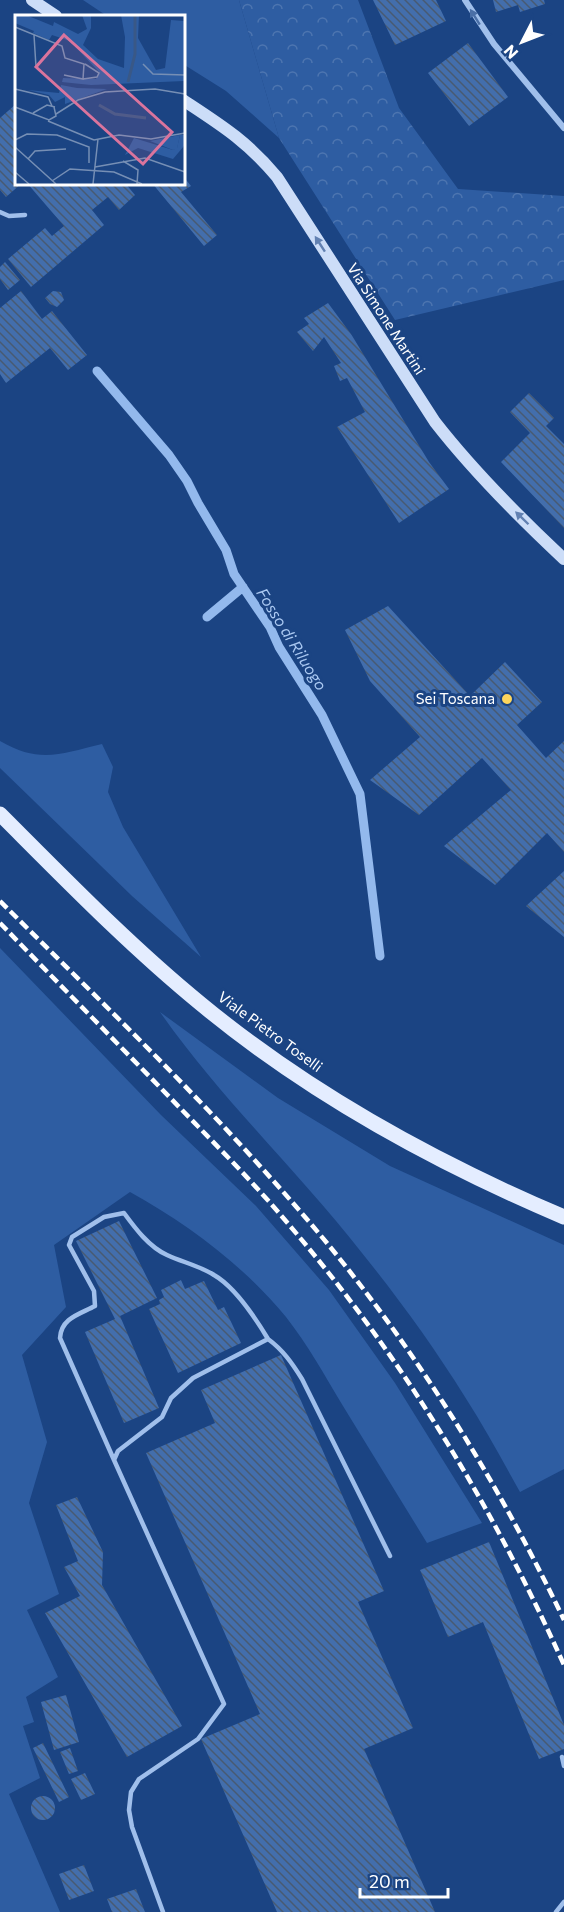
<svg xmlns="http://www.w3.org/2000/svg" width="564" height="1912" font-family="Commissioner,sans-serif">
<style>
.green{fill:#2e5da2}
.forest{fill:url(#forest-crowns)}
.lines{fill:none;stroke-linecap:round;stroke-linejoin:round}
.stream{stroke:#93b9ed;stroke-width:9}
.building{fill:url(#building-back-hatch)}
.lane{stroke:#a0bfeb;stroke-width:4.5}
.street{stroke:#a0bfeb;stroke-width:6}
.secondary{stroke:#ccddf8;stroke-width:12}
.primary{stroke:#e4edff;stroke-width:15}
.rail{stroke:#fff;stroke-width:4.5;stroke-dasharray:10 4.5;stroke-linecap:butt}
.oneway{fill:#4a6fa7}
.oneway2{fill:#6281b2}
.poi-dot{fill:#fdd55c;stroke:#1b4483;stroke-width:2}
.labels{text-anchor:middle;stroke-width:6;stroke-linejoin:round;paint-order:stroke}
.street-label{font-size:15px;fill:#fff;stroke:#1b4483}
.poi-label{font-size:15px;fill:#fff;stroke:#1b4483;text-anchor:end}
.water-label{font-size:16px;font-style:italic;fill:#abc9f2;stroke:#1b4483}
.inset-river{fill:none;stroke:#395887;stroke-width:3}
.inset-road{fill:none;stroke:#768fb5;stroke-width:1.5}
.view{fill:#da749d;fill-opacity:0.15;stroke:#da749d;stroke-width:3}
.inset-edge{fill:none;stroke:#fff;stroke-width:3}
</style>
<defs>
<pattern id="forest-crowns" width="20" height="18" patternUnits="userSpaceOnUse" patternTransform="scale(1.5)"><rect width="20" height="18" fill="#2e5da2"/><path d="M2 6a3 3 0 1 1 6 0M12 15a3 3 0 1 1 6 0" fill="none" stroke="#4d75b0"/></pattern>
<pattern id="building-back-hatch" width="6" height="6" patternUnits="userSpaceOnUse" patternTransform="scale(1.5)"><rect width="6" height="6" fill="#436eac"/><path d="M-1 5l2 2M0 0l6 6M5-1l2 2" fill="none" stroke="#485a72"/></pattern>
</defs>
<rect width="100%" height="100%" fill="#1b4483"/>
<path class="green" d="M83,0H239L279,138L226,91L183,64V16H107Z
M0,741C40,764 60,754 102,744L113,767L108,792L123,827L201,957L132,896L0,768Z
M0,948L161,1115L256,1206L329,1290L395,1383L482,1523L427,1543C399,1497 371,1452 343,1406C325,1376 308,1345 286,1317C244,1266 188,1224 130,1192L54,1245L66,1307L22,1355L47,1442L29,1503L59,1594L27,1610L58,1677L26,1697L34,1722L23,1726L40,1778L9,1794L60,1912H0Z
M160,1012L278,1098L390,1166L564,1245V1469L520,1492C502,1460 485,1428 465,1397C434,1347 399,1299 362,1253C297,1170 220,1098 160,1012Z"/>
<path class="forest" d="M239,0H358L399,108L458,189L564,196V280L395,320L279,138Z"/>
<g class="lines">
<path class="stream" d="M97,371L169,455L187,481L198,503L226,550L234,574L270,627L279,647L322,715L360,794L380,956
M207,617L243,587"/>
</g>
<path class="building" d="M373,0H436L446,21L395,45Z
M493,0H544L545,4L520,12L518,5L496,12Z
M468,43L508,97L469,126L428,73Z
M16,104V183H22L6,197L0,190V118Z
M183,176L191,186L181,192L217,235L204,246L152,183H183Z
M27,183H125L135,195L119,210L108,197L92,210L104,225L31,287L8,259L45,228L52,236L64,226Z
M5,262L20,280L8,290L0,279V267Z
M21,291L42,319L52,311L87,355L68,370L50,348L6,383L0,374V308Z
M53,291L61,292L64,300L57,307L50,304L45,298Z
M328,303L351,334L429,462L449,489L399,523L337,427L365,412L347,378L340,381L334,366L341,363L324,337L313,351L297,332L309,324L304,318Z
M529,393L554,418L546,426L564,444V528L501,462L530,433L510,412Z
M388,606L470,696L505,662L542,702L517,725L546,758L564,741V852L547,833L495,885L444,846L511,790L482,758L419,815L370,780L420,737L370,681L345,630Z
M564,871V937L526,906Z
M119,1221L157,1298L120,1316L159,1408L124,1423L85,1332L115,1319L76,1241Z
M181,1280L185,1289L204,1281L218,1310L224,1307L241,1343L178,1373L149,1309L160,1304L159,1300L164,1297L161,1290Z
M281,1355L384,1591L358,1602L413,1728L364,1749L435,1912H277L201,1739L260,1714L146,1453L215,1423L201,1390Z
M77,1497L103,1552L102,1585L182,1726L127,1757L45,1613L80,1596L64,1567L78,1561L56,1505Z
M489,1542L564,1725V1749L539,1759L483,1622L448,1637L420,1570Z
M66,1695L79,1742L54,1750L41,1702Z
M43,1743L69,1797L59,1802L33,1748Z
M70,1748L78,1771L69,1774L60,1752Z
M85,1773L95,1794L81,1800L71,1779Z
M31 1808a12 12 0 1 1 24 0a12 12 0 1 1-24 0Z
M84,1865L94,1891L69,1900L59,1874Z
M136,1889L145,1912H112L107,1899Z"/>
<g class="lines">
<path class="lane" d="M0,212L9,216L25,215
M114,1460L60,1338C61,1318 80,1314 95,1306L94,1291L69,1245L72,1237L104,1217L124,1213C135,1228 149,1247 167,1255C182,1262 200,1266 214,1275C235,1287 256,1319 268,1339
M562,1757L564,1766
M163,1912L132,1827L129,1810L131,1792L139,1779L198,1739L224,1704L114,1460L118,1451L162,1417L171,1398L193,1378L268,1339C283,1350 292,1363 302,1379L390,1556
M556,1912L564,1902"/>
<path class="street" d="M465,0L494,44L564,128"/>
<path class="secondary" d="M32,0L56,16
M183,100C221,125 247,141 277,177L435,422C474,472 518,516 564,559"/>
<path class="primary" d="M0,814C65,879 130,946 201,1004C310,1094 434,1162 564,1217"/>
<path class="rail" d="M0,901C103,1004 210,1106 305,1217C410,1339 495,1476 564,1620
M0,923C60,985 121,1047 181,1109C218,1147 256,1185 290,1226C403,1358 493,1507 564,1665"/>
</g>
<defs><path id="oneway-solid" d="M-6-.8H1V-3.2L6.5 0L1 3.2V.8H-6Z" transform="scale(1.5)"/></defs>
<use class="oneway" href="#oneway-solid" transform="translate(475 17) rotate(-122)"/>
<g class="oneway2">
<use href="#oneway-solid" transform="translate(320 244) rotate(-123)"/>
<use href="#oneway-solid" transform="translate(522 518) rotate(-136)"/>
</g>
<circle class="poi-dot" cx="507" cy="699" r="6"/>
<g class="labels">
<g class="street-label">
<text transform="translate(386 319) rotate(57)" y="5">Via Simone Martini</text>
<text transform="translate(270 1032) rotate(36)" y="5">Viale Pietro Toselli</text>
</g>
<g class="poi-label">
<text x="495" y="704">Sei Toscana</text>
</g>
<g class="water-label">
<text transform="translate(292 639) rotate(58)" y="6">Fosso di Riluogo</text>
</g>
</g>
<g transform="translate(15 15)">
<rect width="170" height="170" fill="#1b4483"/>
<path d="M0,0H11L38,11L39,7L63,19L72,14L67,0H76V13L68,30L83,44L109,53L110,22L106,0H124L123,23L141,55L150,53L156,5L169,6V66L76,70L47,67L48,63L81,64L84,57L55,26L37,20L34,25L18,18L19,16L0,8ZM46,70L62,73L92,74L50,89V82L40,87L34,80L13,75L44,78ZM165,120L162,134L158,135L135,126Z" fill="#2e5da2"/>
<path d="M165,120H169V131L158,144L123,133L110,140L119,123L158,135L162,133Z" fill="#2e5da2"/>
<path class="inset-river" d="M113,67L120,39V0M84,90L100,99L131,103"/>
<path class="inset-road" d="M0,12L47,31L50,43L69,49L68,64L49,60M19,20L21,52L29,59M128,49L138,59L170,60M68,64L82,62L84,58L70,49M0,74L33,82L37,91M0,92L34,105L41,101L39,92M18,98L32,90L40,92M41,99L63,85L90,77L140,74L170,79M33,106L79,125M0,125L12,119L42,120L74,132V148M79,125L104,120L136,124L170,118M0,132L41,169M13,144L20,136L51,134M108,146L123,155L122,169M80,152L130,143L170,157M0,157L14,169M37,166L55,154L99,157L127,169M78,169L83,124"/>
<path class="view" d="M49,20L157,117L128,149L21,52Z"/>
<rect width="170" height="170" class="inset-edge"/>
</g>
<g transform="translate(522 42) rotate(228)" stroke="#1b4483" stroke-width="4.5" paint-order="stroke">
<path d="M0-4.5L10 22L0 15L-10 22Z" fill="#ffffff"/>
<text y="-9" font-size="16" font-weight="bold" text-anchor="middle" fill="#ffffff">N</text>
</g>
<path d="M360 1888v9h88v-9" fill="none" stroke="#ffffff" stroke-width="3"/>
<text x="369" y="1888" font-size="18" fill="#ffffff" stroke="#1b4483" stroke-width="4.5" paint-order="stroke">20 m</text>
</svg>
